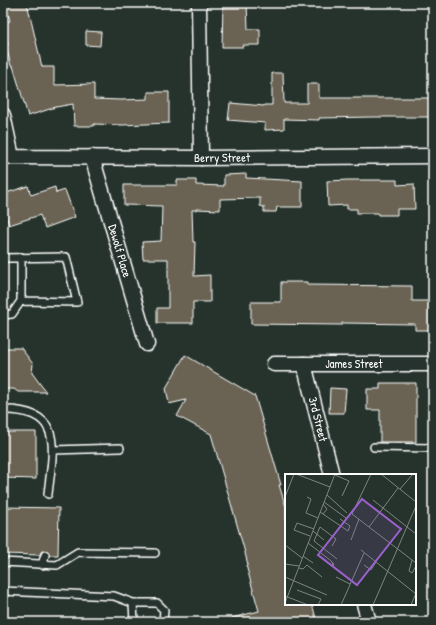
<svg xmlns="http://www.w3.org/2000/svg" width="436" height="625" font-family="'Patrick Hand',sans-serif">
<style>
.building{fill:#6b6453;stroke:#fff}
.lines{fill:none;stroke-linecap:round;stroke-linejoin:round}
.service-casing{stroke:#fff;stroke-width:10}
.minor-casing{stroke:#fff;stroke-width:17}
.service{stroke:#26332d;stroke-width:7}
.minor{stroke:#26332d;stroke-width:14}
.labels{text-anchor:middle;stroke-width:3;stroke-linejoin:round;paint-order:stroke}
.street-label{font-size:12px;fill:#fff;stroke:#26332d}
.inset-road{fill:none;stroke:#7d8581;stroke-width:1}
.view{fill:#9c61cf;fill-opacity:0.15;stroke:#9c61cf;stroke-width:2}
.inset-edge{fill:none;stroke:#fff;stroke-width:2}
</style>
<rect width="100%" height="100%" fill="#26332d"/>
<filter id="ink" filterUnits="userSpaceOnUse"><feTurbulence type="fractalNoise" baseFrequency=".025" numOctaves="2"/><feDisplacementMap in="SourceGraphic" scale="8" xChannelSelector="R" yChannelSelector="G"/><feConvolveMatrix kernelMatrix="1 2 1 2 8 2 1 2 1" color-interpolation-filters="sRGB"/></filter>
<g filter="url(#ink)">
<path class="building" d="M5,3H27L42,67H54V85L94,84V99L121,100L148,99V92H169V123L122,125L94,124V126H74L73,104L56,107L28,116L13,66H11L6,46L8,45L3,23L10,21Z
M223,3H247L248,29H260V45H243V47H222Z
M86,31L101,32L100,46L86,45Z
M272,73H283L284,103H307V84H319V98H433V117H372L319,118V120L284,119V129L265,130V123L228,120L230,103L264,106V105H272Z
M246,174V178L302,181V207H277L276,212H264V207L260,206V198L220,199V210L196,209V210H192L193,242H195L194,276L210,275V302H193V323H157V308H168V259H143L142,242L161,241L162,206L124,205V185H177V180H196V185L224,186V175Z
M348,180H397V185L414,184L415,209H397V215H378V213H357V209H347V205L328,206L327,181Z
M28,186L31,195L55,187L56,193L65,190L75,217L45,228L40,215L9,225L3,206V194Z
M281,282H307V285L412,286V301H431V307H433V330H415V324L342,323V325L251,324V302H281Z
M3,348H21L33,364L32,373L46,392H18L14,389H3Z
M185,355L255,396L281,485H279L286,507V604H312L317,622H232V618L259,611L246,565H248L244,549L211,434L177,416L186,400L169,404L166,388Z
M380,383H416V442H380V410H367V389H380Z
M330,388L346,389L344,413H329Z
M3,432H36V479L3,478Z
M3,507L59,508L58,555H50L48,551L44,550L41,552L40,555L3,554Z"/>
<g class="lines">
<defs>
<path id="service" d="M21,257V301
M3,258L66,257L77,302L21,301L12,314L3,315
M3,410C65,409 53,449 48,494
M374,447L433,448
M53,450L120,448
M3,562L57,565L78,552L155,553
M42,565L45,555
M3,591L114,596L133,603H157L164,610L163,622
M133,603L134,622"/>
<g id="minor">
<path d="M199,3L201,158"/>
<path id="s1" d="M3,115L12,157L201,158L433,156"/>
<path id="s2" d="M92,157L147,344"/>
<path id="s3" d="M274,364H433"/>
<path id="s4" d="M304,364L332,475"/>
<path d="M364,604L369,622"/>
</g>
</defs>
<use href="#service" class="service-casing"/>
<use href="#minor" class="minor-casing"/>
<use href="#service" class="service"/>
<use href="#minor" class="minor"/>
</g>
</g>
<g class="labels">
<g class="street-label">
<text dy="4" stroke="none"><textPath href="#s1" startOffset="253">Berry Street</textPath></text>
<text dy="4" stroke="none"><textPath href="#s2" startOffset="98">Dewolf Place</textPath></text>
<text dy="4" stroke="none"><textPath href="#s3" startOffset="80">James Street</textPath></text>
<text dy="4" stroke="none"><textPath href="#s4" startOffset="57">3rd Street</textPath></text>
</g>
</g>
<g transform="translate(285 474)">
<rect width="131" height="131" fill="#26332d"/>
<path class="inset-road" d="M11,0L45,13M86,0L67,40L131,89M96,0L131,28M50,1L64,7L57,22M115,15L128,0M42,21L62,39M0,23L9,0M22,23L26,25L21,39L33,44M88,26L131,60M39,28L61,44M35,38L38,40L42,35L38,30M38,40L63,57L65,52L55,45M84,53L113,14M28,57L39,66M25,62L9,56L12,49L29,55M66,66L74,45M23,69L45,86L49,90L48,92L47,88M0,71L17,84M47,72L51,65L35,53L29,67L52,85M76,76L131,120M18,82L28,89M127,86L124,97L127,99L131,92M0,90L14,92M79,91L86,96L91,88M14,94L18,95L22,91L37,103M0,103L42,121M51,103L65,110M12,116L36,125L33,131M0,122L23,131M0,129L50,0M56,131L79,79M88,131L131,32M126,131L131,119"/>
<path class="view" d="M77,25L116,55L72,111L33,81Z"/>
<rect width="131" height="131" class="inset-edge"/>
</g>
<rect width="436" height="625" fill="none" stroke="#26332d" stroke-width="16"/>
<rect x="8" y="8" width="420" height="609" fill="none" stroke="#fff" stroke-width="1.5" filter="url(#ink)"/>
</svg>
